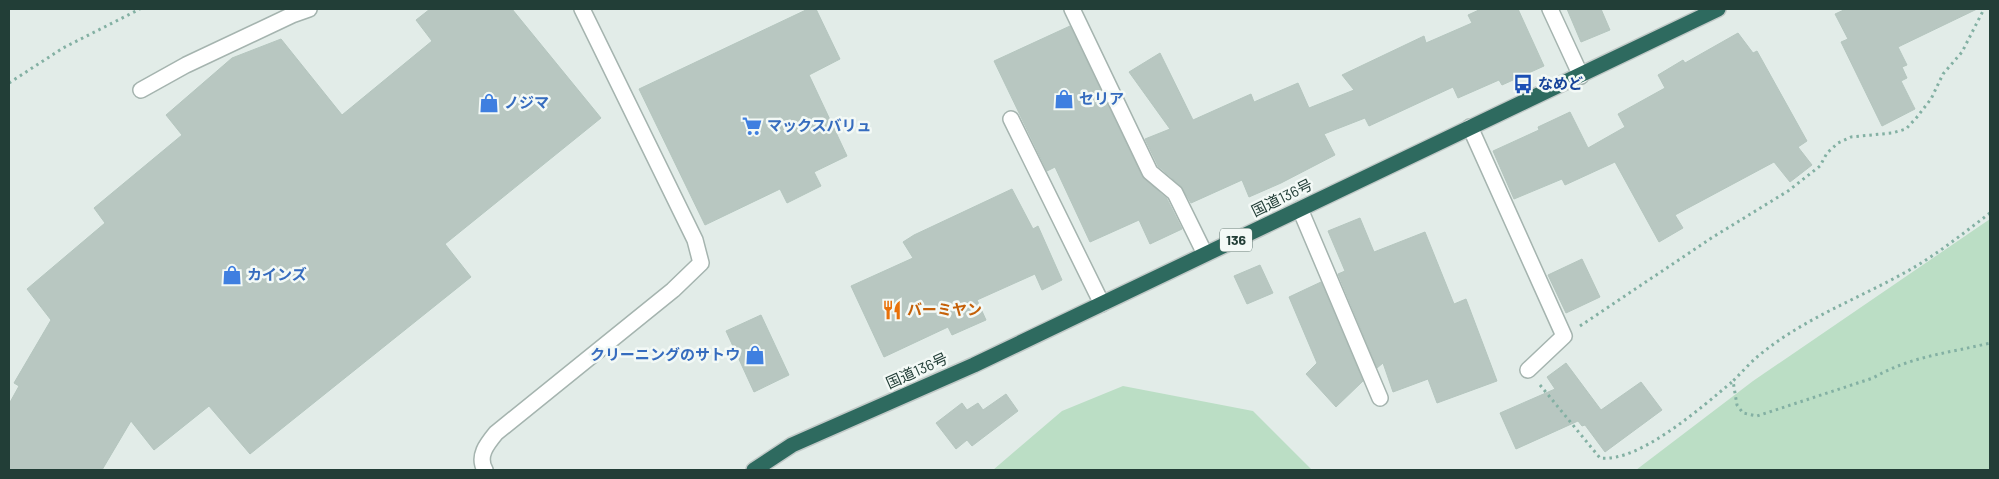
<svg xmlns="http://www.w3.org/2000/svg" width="1999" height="479" font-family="Barlow,'Noto Sans JP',sans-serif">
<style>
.green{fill:#bbdec5}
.building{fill:#b8c7c1;stroke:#b5c6bf}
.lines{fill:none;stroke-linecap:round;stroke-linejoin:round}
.lane-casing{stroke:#a5b4af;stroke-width:18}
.street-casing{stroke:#a5b4af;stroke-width:18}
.highway-casing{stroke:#c1c9c7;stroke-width:18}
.path{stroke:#83b0a3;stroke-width:3;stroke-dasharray:2.5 4;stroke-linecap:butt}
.lane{stroke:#fff;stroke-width:15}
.street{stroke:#fff;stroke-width:15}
.highway{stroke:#2e6a5f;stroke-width:15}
.labels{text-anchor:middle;stroke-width:5;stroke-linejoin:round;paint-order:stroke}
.shield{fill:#f3f9f6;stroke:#617670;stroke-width:1}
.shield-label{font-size:14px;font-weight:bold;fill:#223e37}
.transit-label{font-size:15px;font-weight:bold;fill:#164399;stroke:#f3f9f6;text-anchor:start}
.shop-label{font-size:15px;font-weight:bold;fill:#366cbe;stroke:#f3f9f6;text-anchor:start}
.street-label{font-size:15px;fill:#223e37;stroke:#f3f9f6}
.food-label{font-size:15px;font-weight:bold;fill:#c56008;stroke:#f3f9f6;text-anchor:start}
</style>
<rect width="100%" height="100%" fill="#e2ece8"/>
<path class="green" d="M1990,219V470H1636L1753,381Z
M1123,386L1253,411L1312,470H993L1062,411Z"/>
<path class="building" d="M430,9H512L601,118L445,244L471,277L250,454L209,406L154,450L131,421L102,470H9V404L19,386L14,383L51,320L27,289L105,223L94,208L182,135L166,115L232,58L281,39L342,115L432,41L416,20Z
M808,9H816L840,59L809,75L847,156L814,172L821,186L787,203L780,189L705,225L639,89Z
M1481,9H1518L1544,66L1502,85L1499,80L1458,98L1453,87L1369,126L1365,118L1324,134L1335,155L1281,183L1249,197L1242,180L1191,203L1181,186L1158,166L1145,139L1170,129L1129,72L1160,53L1193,120L1251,94L1254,102L1298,83L1309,108L1354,90L1342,75L1424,36L1426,43L1472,23L1468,15Z
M1567,9H1601L1610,30L1581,42Z
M1846,9H1977L1898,47L1907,65L1902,67L1907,78L1901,81L1915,109L1882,126L1841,42L1848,39L1835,14Z
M1070,26L1142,176L1167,199L1182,229L1150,244L1139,220L1090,242L1055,167L1047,171L994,61Z
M1738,33L1753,53L1757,51L1807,141L1798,147L1812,165L1790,182L1774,162L1675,215L1683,228L1659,242L1615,162L1565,185L1562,179L1514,199L1493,151L1539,130L1538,127L1570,112L1588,148L1625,127L1618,114L1665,88L1658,75L1683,60L1685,63Z
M1012,189L1033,229L1038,226L1062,280L1042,290L1035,274L977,300L986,320L952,335L948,327L884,357L851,286L913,258L903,242L914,235Z
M1360,218L1374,252L1425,232L1454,304L1466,299L1497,381L1437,403L1428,379L1393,392L1383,363L1377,368L1338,274L1345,271L1328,231Z
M1582,259L1600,297L1566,313L1548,275Z
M1260,265L1273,293L1247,304L1234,276Z
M1321,282L1363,381L1336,407L1306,374L1317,363L1289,297Z
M761,315L789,375L754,392L726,331Z
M1566,363L1601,410L1641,382L1662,410L1605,452L1585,425L1582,426L1578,421L1516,449L1500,413L1555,389L1547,377Z
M1006,394L1018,411L972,446L967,440L956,449L936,423L962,403L967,410L978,403L983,410Z"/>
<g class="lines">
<defs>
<path id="lane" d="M1072,9L1150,172L1175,193L1205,254
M1550,9L1581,76
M141,90L186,65L292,15L309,9
M1470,127L1564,336L1528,370
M1300,209L1380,398"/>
<path id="street" d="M1011,119L1102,304
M485,470C477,456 487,444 496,433L673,290L701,263L695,240L582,9"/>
<path id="highway" d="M754,470L792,445L974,365L1718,9"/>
</defs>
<use href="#lane" class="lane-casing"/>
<use href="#street" class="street-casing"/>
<use href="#highway" class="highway-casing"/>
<path class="path" d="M9,83L63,48L140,9
M1990,213C1965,232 1940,252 1913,268C1861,298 1803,318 1757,357C1749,364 1741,373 1733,381L1737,405L1743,413L1757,416L1873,378C1911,356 1949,353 1990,343
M1580,326L1713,237L1788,191L1820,166L1827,153L1838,143L1851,137L1892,133L1906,129L1917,117L1931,99L1943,74L1962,52L1984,9
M1540,385L1600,458C1639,463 1703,406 1732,382"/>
<use href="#lane" class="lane"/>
<use href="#street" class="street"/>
<use href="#highway" class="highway"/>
</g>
<defs>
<symbol id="bus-bare" viewBox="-9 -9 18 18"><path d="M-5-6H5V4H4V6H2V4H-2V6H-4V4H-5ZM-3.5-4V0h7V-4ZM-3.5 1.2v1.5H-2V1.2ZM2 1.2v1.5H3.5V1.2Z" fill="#1a4fb4" stroke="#f3f9f6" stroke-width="2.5" paint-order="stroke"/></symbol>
<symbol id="shop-bare" viewBox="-9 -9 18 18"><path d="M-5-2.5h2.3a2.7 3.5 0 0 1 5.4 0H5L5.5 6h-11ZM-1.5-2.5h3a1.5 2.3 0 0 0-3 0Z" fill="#3f7fe0" stroke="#f3f9f6" stroke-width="2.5" paint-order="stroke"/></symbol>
<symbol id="supermarket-bare" viewBox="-9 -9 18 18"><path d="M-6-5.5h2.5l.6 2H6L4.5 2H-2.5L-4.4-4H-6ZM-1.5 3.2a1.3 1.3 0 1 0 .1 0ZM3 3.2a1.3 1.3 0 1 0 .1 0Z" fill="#3f7fe0" stroke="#f3f9f6" stroke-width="2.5" paint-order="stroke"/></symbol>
<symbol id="restaurant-bare" viewBox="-9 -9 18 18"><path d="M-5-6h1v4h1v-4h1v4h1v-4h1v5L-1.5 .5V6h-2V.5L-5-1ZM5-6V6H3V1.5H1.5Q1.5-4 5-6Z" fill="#e8710a" stroke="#f3f9f6" stroke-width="2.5" paint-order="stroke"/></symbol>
</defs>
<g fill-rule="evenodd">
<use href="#bus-bare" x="1509" y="70" width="28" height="28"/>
<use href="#shop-bare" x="1050" y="85" width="28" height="28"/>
<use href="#shop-bare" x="475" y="89" width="28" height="28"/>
<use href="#supermarket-bare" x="738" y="112" width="28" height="28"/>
<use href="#shop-bare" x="218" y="261" width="28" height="28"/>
<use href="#restaurant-bare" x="878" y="296" width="28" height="28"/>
<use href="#shop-bare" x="741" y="341" width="28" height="28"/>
</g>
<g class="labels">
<rect class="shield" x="1220" y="228.5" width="32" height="23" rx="4"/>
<g class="shield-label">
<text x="1236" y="245">136</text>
</g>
<g class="transit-label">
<text x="1538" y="89">なめど</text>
</g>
<g class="shop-label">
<text x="1079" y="104">セリア</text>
<text x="504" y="108">ノジマ</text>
<text x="767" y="131">マックスバリュ</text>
<text x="247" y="280">カインズ</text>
<text x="740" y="360" text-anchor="end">クリーニングのサトウ</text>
</g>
<g class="street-label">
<text transform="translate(1282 198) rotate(-26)" y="5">国道136号</text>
<text transform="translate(917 371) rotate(-24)" y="5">国道136号</text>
</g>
<g class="food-label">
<text x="907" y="315">バーミヤン</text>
</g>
</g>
<rect width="1999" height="479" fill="none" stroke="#223e37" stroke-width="20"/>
</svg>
